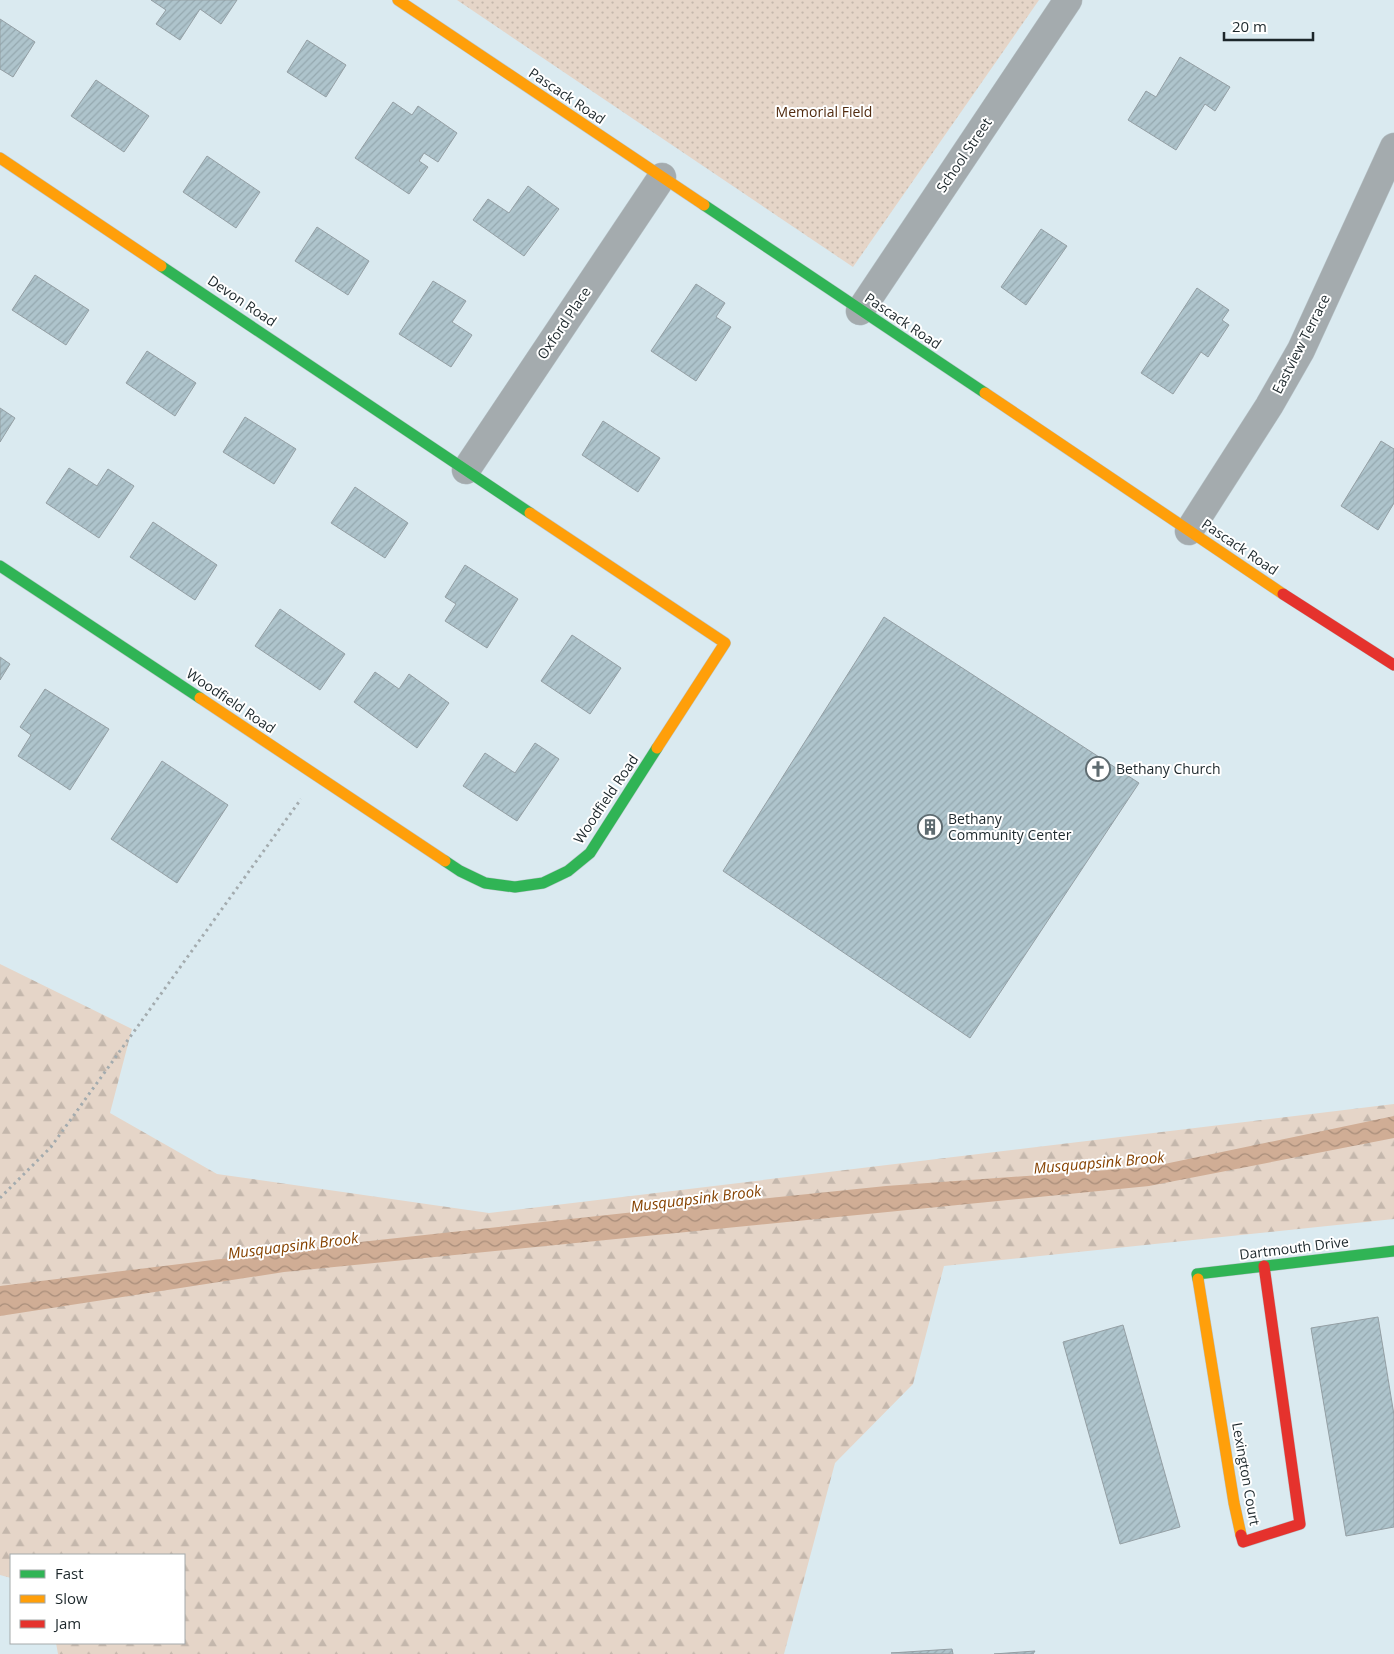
<svg xmlns="http://www.w3.org/2000/svg" width="1394" height="1654" font-family="'Open Sans',sans-serif">
<style>
.forest{fill:url(#forest-firs)}
.park{fill:url(#park-dots)}
.water{fill:url(#water-waves)}
.building{fill:url(#building-hatch);stroke:#949fa4}
.lines{fill:none;stroke-linecap:round;stroke-linejoin:round}
.street-casing{stroke:#b9c6cb;stroke-width:29}
.fast-casing{stroke:#b9c6cb;stroke-width:12}
.slow-casing{stroke:#b9c6cb;stroke-width:12}
.jam-casing{stroke:#b9c6cb;stroke-width:12}
.path{stroke:#a3abae;stroke-width:3;stroke-dasharray:2.5 4;stroke-linecap:butt}
.street{stroke:#a4abae;stroke-width:28}
.fast{stroke:#30b455;stroke-width:11}
.slow{stroke:#ff9f0a;stroke-width:11}
.jam{stroke:#e5322d;stroke-width:11}
.labels{text-anchor:middle;stroke-width:4;stroke-linejoin:round;paint-order:stroke}
.street-label{font-size:14px;fill:#1c272b;stroke:#fff}
.park-label{font-size:14px;fill:#512b0f;stroke:#fff}
.poi-label{font-size:14px;fill:#1c272b;stroke:#fff;text-anchor:start}
.water-label{font-size:15px;font-style:italic;fill:#864200;stroke:#fff}
</style>
<defs>
<pattern id="forest-firs" width="22" height="20" patternUnits="userSpaceOnUse" patternTransform="scale(1.25)"><rect width="22" height="20" fill="#e5d5c8"/><path d="M5 1l3.5 6h-7zM16 11l3.5 6h-7z" fill="#c4b7ac"/></pattern>
<pattern id="park-dots" width="8" height="8" patternUnits="userSpaceOnUse" patternTransform="scale(1.25)"><rect width="8" height="8" fill="#e5d5c8"/><path d="M2 2h.1M6 6h.1" fill="none" stroke="#c4b7ac" stroke-width="1.8" stroke-linecap="round"/></pattern>
<pattern id="water-waves" width="16" height="10" patternUnits="userSpaceOnUse" patternTransform="scale(1.25)"><rect width="16" height="10" fill="#d0ad95"/><path d="M0 5q4-4 8 0t8 0" fill="none" stroke="#a88d7a"/></pattern>
<pattern id="building-hatch" width="6" height="6" patternUnits="userSpaceOnUse" patternTransform="scale(1.25)"><rect width="6" height="6" fill="#aec4cc"/><path d="M-1 1l2-2M0 6l6-6M5 7l2-2" fill="none" stroke="#95a8af"/></pattern>
</defs>
<rect width="100%" height="100%" fill="#daeaf0"/>
<path class="forest" d="M0,964L132,1029L110,1113L217,1174L489,1213L1394,1104V1219L944,1266L913,1384L835,1463L784,1654H58L56,1643H184V1555H11V1578L0,1575Z"/>
<path class="park" d="M457,0H1039L853,267Z"/>
<path class="water" d="M1394,1116V1138L1149,1186L284,1272L0,1316V1286L351,1243L644,1211L886,1186L1150,1167Z"/>
<path class="building" d="M151,0H237L221,24L200,9L180,40L156,24L166,10Z
M0,19L35,42L13,77L0,69Z
M307,40L346,65L326,97L287,72Z
M1180,57L1230,87L1215,111L1205,104L1176,150L1128,120L1146,91L1156,97Z
M96,80L149,116L124,152L71,116Z
M393,102L412,115L418,106L457,133L438,162L424,153L419,161L428,167L409,194L355,158Z
M207,156L260,192L236,228L183,192Z
M528,186L559,209L524,256L473,220L488,199L509,213Z
M317,227L369,261L348,295L295,261Z
M1041,229L1067,246L1026,305L1001,287Z
M35,275L89,310L66,345L12,310Z
M433,281L466,301L452,322L472,335L451,367L399,334Z
M696,284L725,303L716,317L731,327L696,381L651,351Z
M1197,288L1229,310L1222,320L1229,325L1208,357L1201,352L1173,394L1141,373Z
M147,351L196,383L175,416L126,383Z
M0,408L15,418L0,442Z
M245,417L296,449L274,484L223,452Z
M603,421L660,458L638,492L582,455Z
M1381,441L1394,449V503L1378,530L1341,506Z
M69,468L97,486L108,469L134,486L99,538L46,503Z
M355,487L408,523L385,558L331,523Z
M153,522L217,565L195,600L130,557Z
M465,565L518,599L487,648L445,621L456,604L445,597Z
M280,609L345,654L320,690L255,646Z
M884,617L1139,783L970,1038L723,871Z
M572,635L621,668L590,714L541,681Z
M0,657L10,664L0,680Z
M375,672L399,689L409,674L449,703L417,748L354,702Z
M45,689L109,729L70,790L18,756L31,735L20,727Z
M535,743L559,759L517,821L463,786L485,753L515,773Z
M162,761L228,805L177,883L111,839Z
M1378,1317L1394,1415V1527L1346,1536L1311,1328Z
M1123,1325L1180,1527L1120,1544L1063,1342Z
M952,1649L953,1654L891,1653Z
M1035,1651L1033,1654H994Z"/>
<g class="lines">
<defs>
<path id="street" d="M860,311L1068,0
M466,470L662,177
M1189,531L1269,406L1301,350L1394,147"/>
<path id="fast" d="M704,205L985,393
M161,266L530,513
M0,566L200,698
M445,861L460,871L485,883L515,887L543,883L568,871L590,853L657,748
M1198,1279L1197,1274L1394,1251"/>
<path id="slow" d="M398,0L704,205
M0,158L161,266
M985,393L1283,594
M530,513L725,643L657,748
M200,698L445,861
M1198,1279L1234,1503L1241,1535"/>
<path id="jam" d="M1283,594L1394,665
M1241,1535L1243,1542L1300,1524L1264,1266"/>
</defs>
<use href="#street" class="street-casing"/>
<use href="#fast" class="fast-casing"/>
<use href="#slow" class="slow-casing"/>
<use href="#jam" class="jam-casing"/>
<path class="path" d="M0,1198L51,1147L301,799"/>
<use href="#street" class="street"/>
<use href="#fast" class="fast"/>
<use href="#slow" class="slow"/>
<use href="#jam" class="jam"/>
</g>
<defs>
<symbol id="church-ring" viewBox="-11 -11 22 22"><circle r="9.5" fill="#fff" stroke="#5e6b70" stroke-width="1.5"/><path d="M-1.2-6h2.4v3.5h3.3v2.4h-3.3V6h-2.4V-.1h-3.3v-2.4h3.3Z" fill="#5e6b70"/></symbol>
<symbol id="building-ring" viewBox="-11 -11 22 22"><circle r="9.5" fill="#fff" stroke="#5e6b70" stroke-width="1.5"/><path d="M-4-6H4V6H1V3H-1V6H-4ZM-2.5-4.3h1.7v1.8h-1.7ZM.8-4.3h1.7v1.8H.8ZM-2.5-1h1.7V.8h-1.7ZM.8-1h1.7V.8H.8Z" fill="#5e6b70"/></symbol>
</defs>
<g fill-rule="evenodd">
<use href="#church-ring" x="1084" y="755" width="28" height="28"/>
<use href="#building-ring" x="916" y="813" width="28" height="28"/>
</g>
<g class="labels">
<g class="street-label">
<text transform="translate(567 96) rotate(34)" y="5">Pascack Road</text>
<text transform="translate(964 155) rotate(-56)" y="5">School Street</text>
<text transform="translate(242 301) rotate(34)" y="5">Devon Road</text>
<text transform="translate(903 321) rotate(34)" y="5">Pascack Road</text>
<text transform="translate(564 323) rotate(-56)" y="5">Oxford Place</text>
<text transform="translate(1301 344) rotate(-63)" y="5">Eastview Terrace</text>
<text transform="translate(1240 547) rotate(34)" y="5">Pascack Road</text>
<text transform="translate(231 701) rotate(34)" y="5">Woodfield Road</text>
<text transform="translate(606 799) rotate(-56)" y="5">Woodfield Road</text>
<text transform="translate(1294 1248) rotate(-7)" y="5">Dartmouth Drive</text>
<text transform="translate(1246 1474) rotate(80)" y="5">Lexington Court</text>
</g>
<g class="park-label">
<text x="824" y="117">Memorial Field</text>
</g>
<g class="poi-label">
<text x="1116" y="774">Bethany Church</text>
<text x="948" y="824">Bethany<tspan x="948" dy="16">Community Center</tspan></text>
</g>
<g class="water-label">
<text transform="translate(1099 1163) rotate(-5)" y="5">Musquapsink Brook</text>
<text transform="translate(696 1199) rotate(-7)" y="5">Musquapsink Brook</text>
<text transform="translate(293 1246) rotate(-7)" y="5">Musquapsink Brook</text>
</g>
</g>
<rect x="10" y="1554" width="175" height="90" fill="#ffffff" stroke="#a4a9aa"/>
<rect x="20" y="1570" width="25" height="8" fill="#30b455" stroke="#a4a9aa"/>
<text x="55" y="1579" font-size="15" fill="#1c272b">Fast</text>
<rect x="20" y="1595" width="25" height="8" fill="#ff9f0a" stroke="#a4a9aa"/>
<text x="55" y="1604" font-size="15" fill="#1c272b">Slow</text>
<rect x="20" y="1620" width="25" height="8" fill="#e5322d" stroke="#a4a9aa"/>
<text x="55" y="1629" font-size="15" fill="#1c272b">Jam</text>
<path d="M1224 32v8h89v-8" fill="none" stroke="#1c272b" stroke-width="2.5"/>
<text x="1232" y="32" font-size="15" fill="#1c272b" stroke="#ffffff" stroke-width="4" paint-order="stroke">20 m</text>
</svg>
